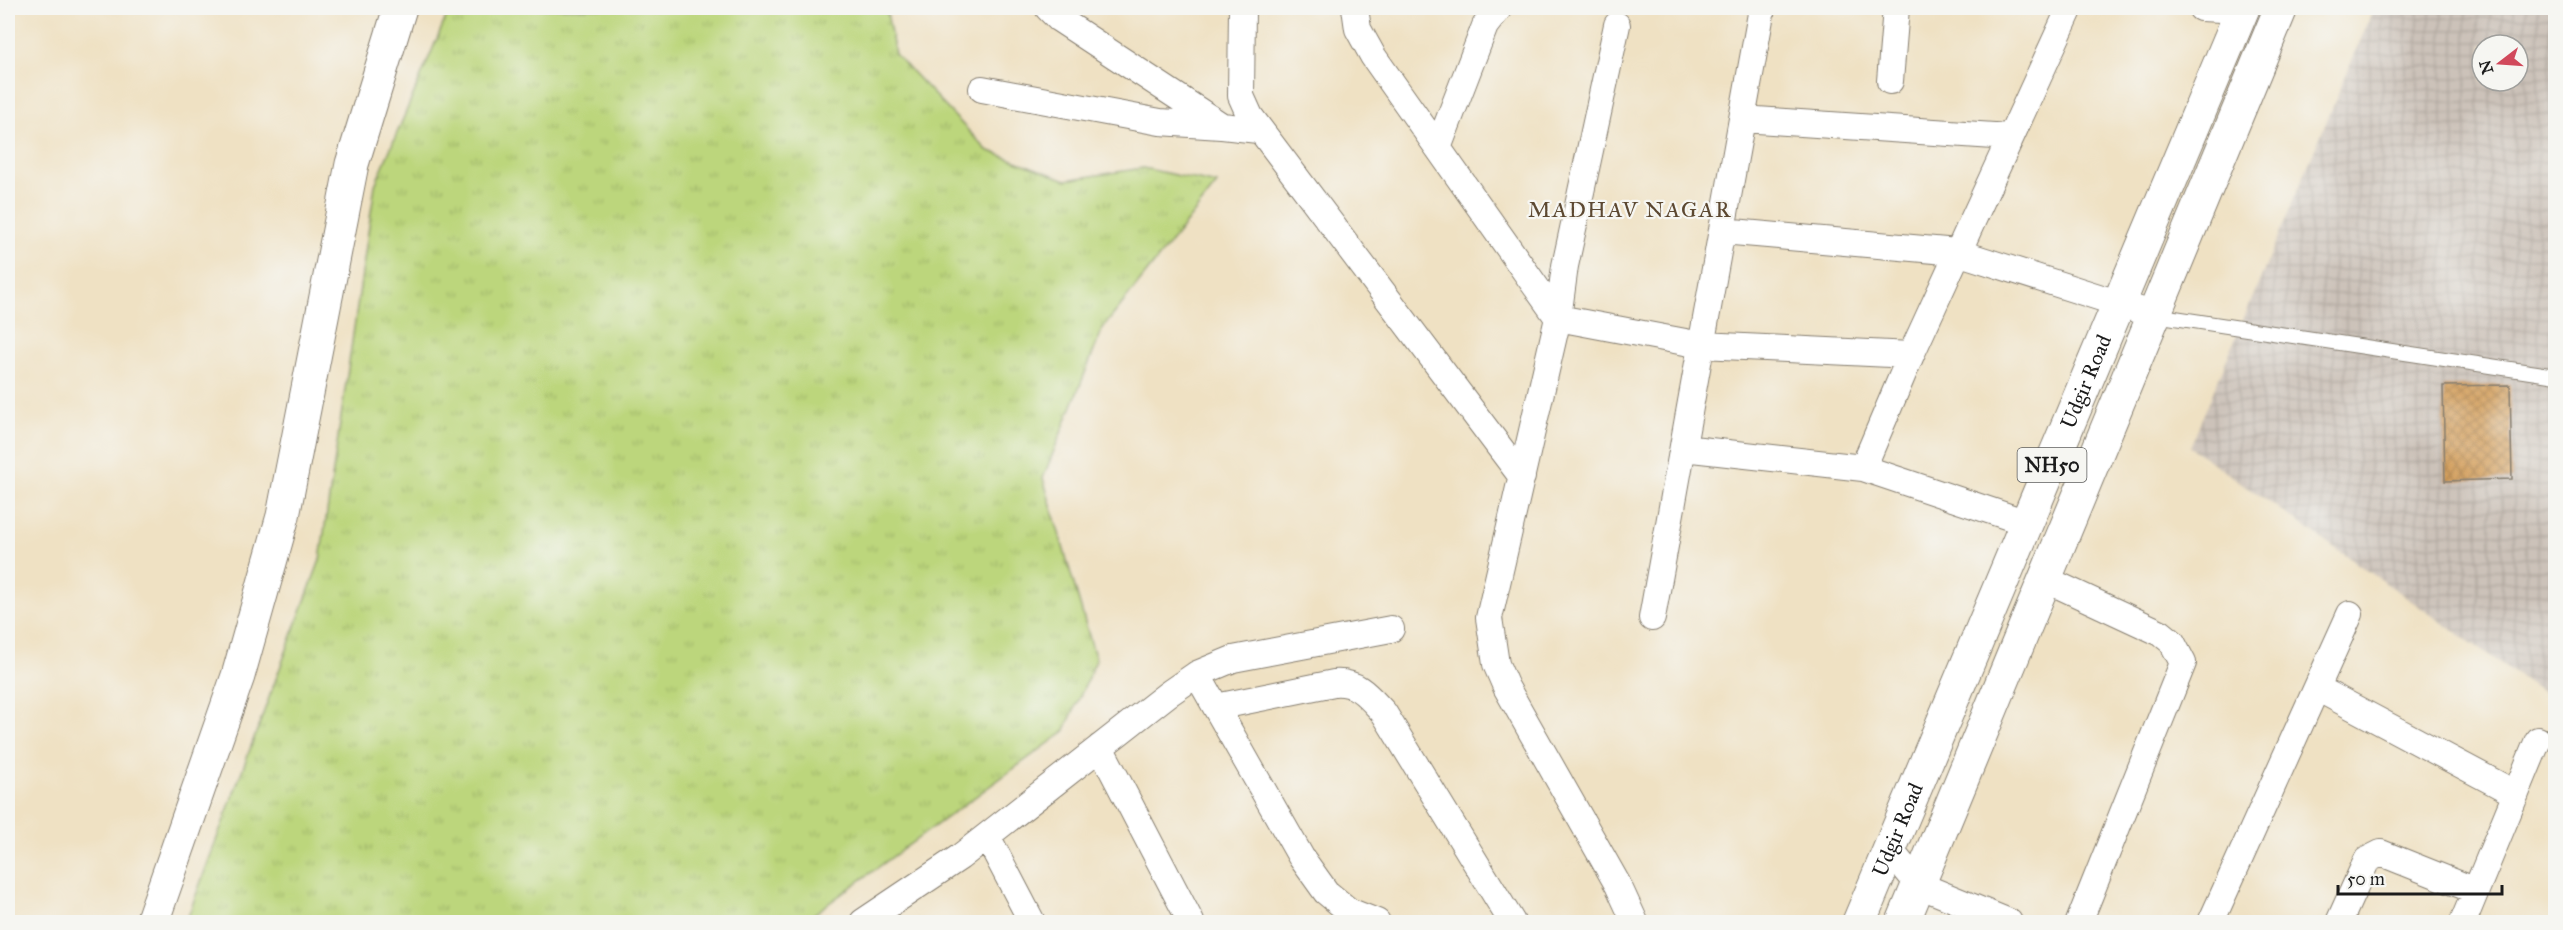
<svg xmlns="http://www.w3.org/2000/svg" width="2563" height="930" font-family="'IM FELL Great Primer',serif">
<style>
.industrial{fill:url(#industrial-grid);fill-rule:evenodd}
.grass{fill:url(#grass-tufts);stroke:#6c794c;stroke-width:1.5}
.building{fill:url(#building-cross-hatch)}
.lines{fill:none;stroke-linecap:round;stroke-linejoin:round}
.service-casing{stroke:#867e70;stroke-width:16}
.minor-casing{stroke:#867e70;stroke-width:28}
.secondary-casing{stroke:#867e70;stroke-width:35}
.trunk-casing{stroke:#867e70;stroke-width:35}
.service{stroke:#fff;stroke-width:14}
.minor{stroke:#fff;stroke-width:26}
.secondary{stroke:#fff;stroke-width:33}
.trunk{stroke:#fff;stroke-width:33}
.labels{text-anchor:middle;stroke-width:4.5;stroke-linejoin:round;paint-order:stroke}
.shield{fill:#f6f6f2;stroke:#5d5d5c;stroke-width:1.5}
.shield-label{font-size:20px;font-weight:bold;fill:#1c1c1c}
.street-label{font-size:21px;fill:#1c1c1c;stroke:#f6f6f2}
.neighbourhood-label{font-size:22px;letter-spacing:1.5px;fill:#5c4831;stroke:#f6f6f2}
</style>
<defs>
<pattern id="industrial-grid" width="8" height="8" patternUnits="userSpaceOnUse" patternTransform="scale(1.5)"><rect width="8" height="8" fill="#ccc2b9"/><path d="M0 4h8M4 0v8" fill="none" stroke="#afa69e"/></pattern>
<pattern id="grass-tufts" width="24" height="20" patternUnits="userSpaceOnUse" patternTransform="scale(1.5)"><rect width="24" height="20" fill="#bcd67c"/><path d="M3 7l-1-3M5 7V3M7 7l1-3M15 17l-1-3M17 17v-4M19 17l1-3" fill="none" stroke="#a1b76b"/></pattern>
<pattern id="building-cross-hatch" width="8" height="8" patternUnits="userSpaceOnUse" patternTransform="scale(1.5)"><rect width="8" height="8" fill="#d29b57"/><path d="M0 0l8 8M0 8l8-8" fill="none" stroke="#aa7e47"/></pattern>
</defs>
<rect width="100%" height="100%" fill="#f6f6f2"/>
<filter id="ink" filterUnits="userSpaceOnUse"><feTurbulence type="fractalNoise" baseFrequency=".0167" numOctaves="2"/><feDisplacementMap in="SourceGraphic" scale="12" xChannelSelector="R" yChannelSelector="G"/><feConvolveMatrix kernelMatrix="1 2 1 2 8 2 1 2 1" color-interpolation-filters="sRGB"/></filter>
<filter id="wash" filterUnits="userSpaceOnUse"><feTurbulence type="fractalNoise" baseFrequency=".008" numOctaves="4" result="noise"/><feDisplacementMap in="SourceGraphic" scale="24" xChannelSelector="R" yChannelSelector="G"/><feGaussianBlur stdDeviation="1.35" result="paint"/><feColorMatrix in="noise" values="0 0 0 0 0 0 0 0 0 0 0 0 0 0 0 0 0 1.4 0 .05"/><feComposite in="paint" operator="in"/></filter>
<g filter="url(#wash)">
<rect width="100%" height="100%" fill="#efe1c3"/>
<path class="industrial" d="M2374,8H2555V701L2190,447ZM2482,45H2518V81H2482Z"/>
<path class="grass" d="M450,8H886L895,54L987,150L1066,180L1143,168L1217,184L1103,328L1043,478L1096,660L1064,732L803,922H186L320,560L375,185Z"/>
<g id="blocks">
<path class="building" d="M2510,385L2512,479L2445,481L2443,386Z"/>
</g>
</g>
<g filter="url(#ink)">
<use href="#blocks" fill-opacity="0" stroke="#867e70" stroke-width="1.5"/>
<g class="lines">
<defs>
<path id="service" d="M2155,315L2556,376"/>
<path id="minor" d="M1048,8L1059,19L1222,126L1258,130
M1242,8L1241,96L1250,116L1522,477
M1355,8L1358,29L1373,56L1558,318L1701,345L1911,355
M2201,8L2242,10
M1617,25L1565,266L1558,318L1489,618L1496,664L1506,687L1618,885L1635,922
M1890,81L1896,8
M982,89L1160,122L1221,126
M1742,119L2009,137
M1438,148L1485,26L1499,8
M1722,231L1957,252L2155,315
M1683,448L1863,468L2027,523
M1863,468L1911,355L2070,8
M2045,579L2161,633L2172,642L2183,663L2079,922
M1652,618L1762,8
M1197,674L1301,857L1326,892L1349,911L1377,922
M2317,688L2516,794
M1216,707L1334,683C1358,681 1369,697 1384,713L1512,922
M1100,747L1191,922
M987,836L1032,922
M1890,850L1919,885L2009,922
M863,922L960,857L1168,694L1197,674L1233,659L1391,629
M2211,922L2350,614
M2339,922L2367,860L2381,853L2476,891
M2463,922L2538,740"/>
<path id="secondary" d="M152,922L238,676L283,516L352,164L400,8"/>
<g id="trunk">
<path id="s1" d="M1859,922L2243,8"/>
<path d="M1903,922L2281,8"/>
</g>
</defs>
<use href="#service" class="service-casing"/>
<use href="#minor" class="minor-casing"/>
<use href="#secondary" class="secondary-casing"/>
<use href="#trunk" class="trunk-casing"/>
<use href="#service" class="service"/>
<use href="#minor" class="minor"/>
<use href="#secondary" class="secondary"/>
<use href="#trunk" class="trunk"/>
</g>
</g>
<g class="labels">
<rect class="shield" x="2017.5" y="448" width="69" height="34" rx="4.5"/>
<g class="shield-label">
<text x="2052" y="472">NH50</text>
</g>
<g class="street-label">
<text dy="7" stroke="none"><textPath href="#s1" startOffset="586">Udgir Road</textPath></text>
<text dy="7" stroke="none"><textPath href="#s1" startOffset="100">Udgir Road</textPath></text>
</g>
<g class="neighbourhood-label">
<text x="1630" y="217">MADHAV NAGAR</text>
</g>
</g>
<rect width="2563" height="930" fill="none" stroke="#f6f6f2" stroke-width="30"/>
<g transform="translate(2500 63) rotate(253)"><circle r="28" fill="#f6f6f2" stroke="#9f9f9c" stroke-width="1.5"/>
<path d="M0-4.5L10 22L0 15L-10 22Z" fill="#d1495b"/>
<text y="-9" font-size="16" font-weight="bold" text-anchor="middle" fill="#1c1c1c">N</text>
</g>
<path d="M2338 885v9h164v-9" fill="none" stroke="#1c1c1c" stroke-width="3"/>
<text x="2347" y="885" font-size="18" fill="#1c1c1c" stroke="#f6f6f2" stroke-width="4.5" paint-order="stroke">50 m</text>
</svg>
